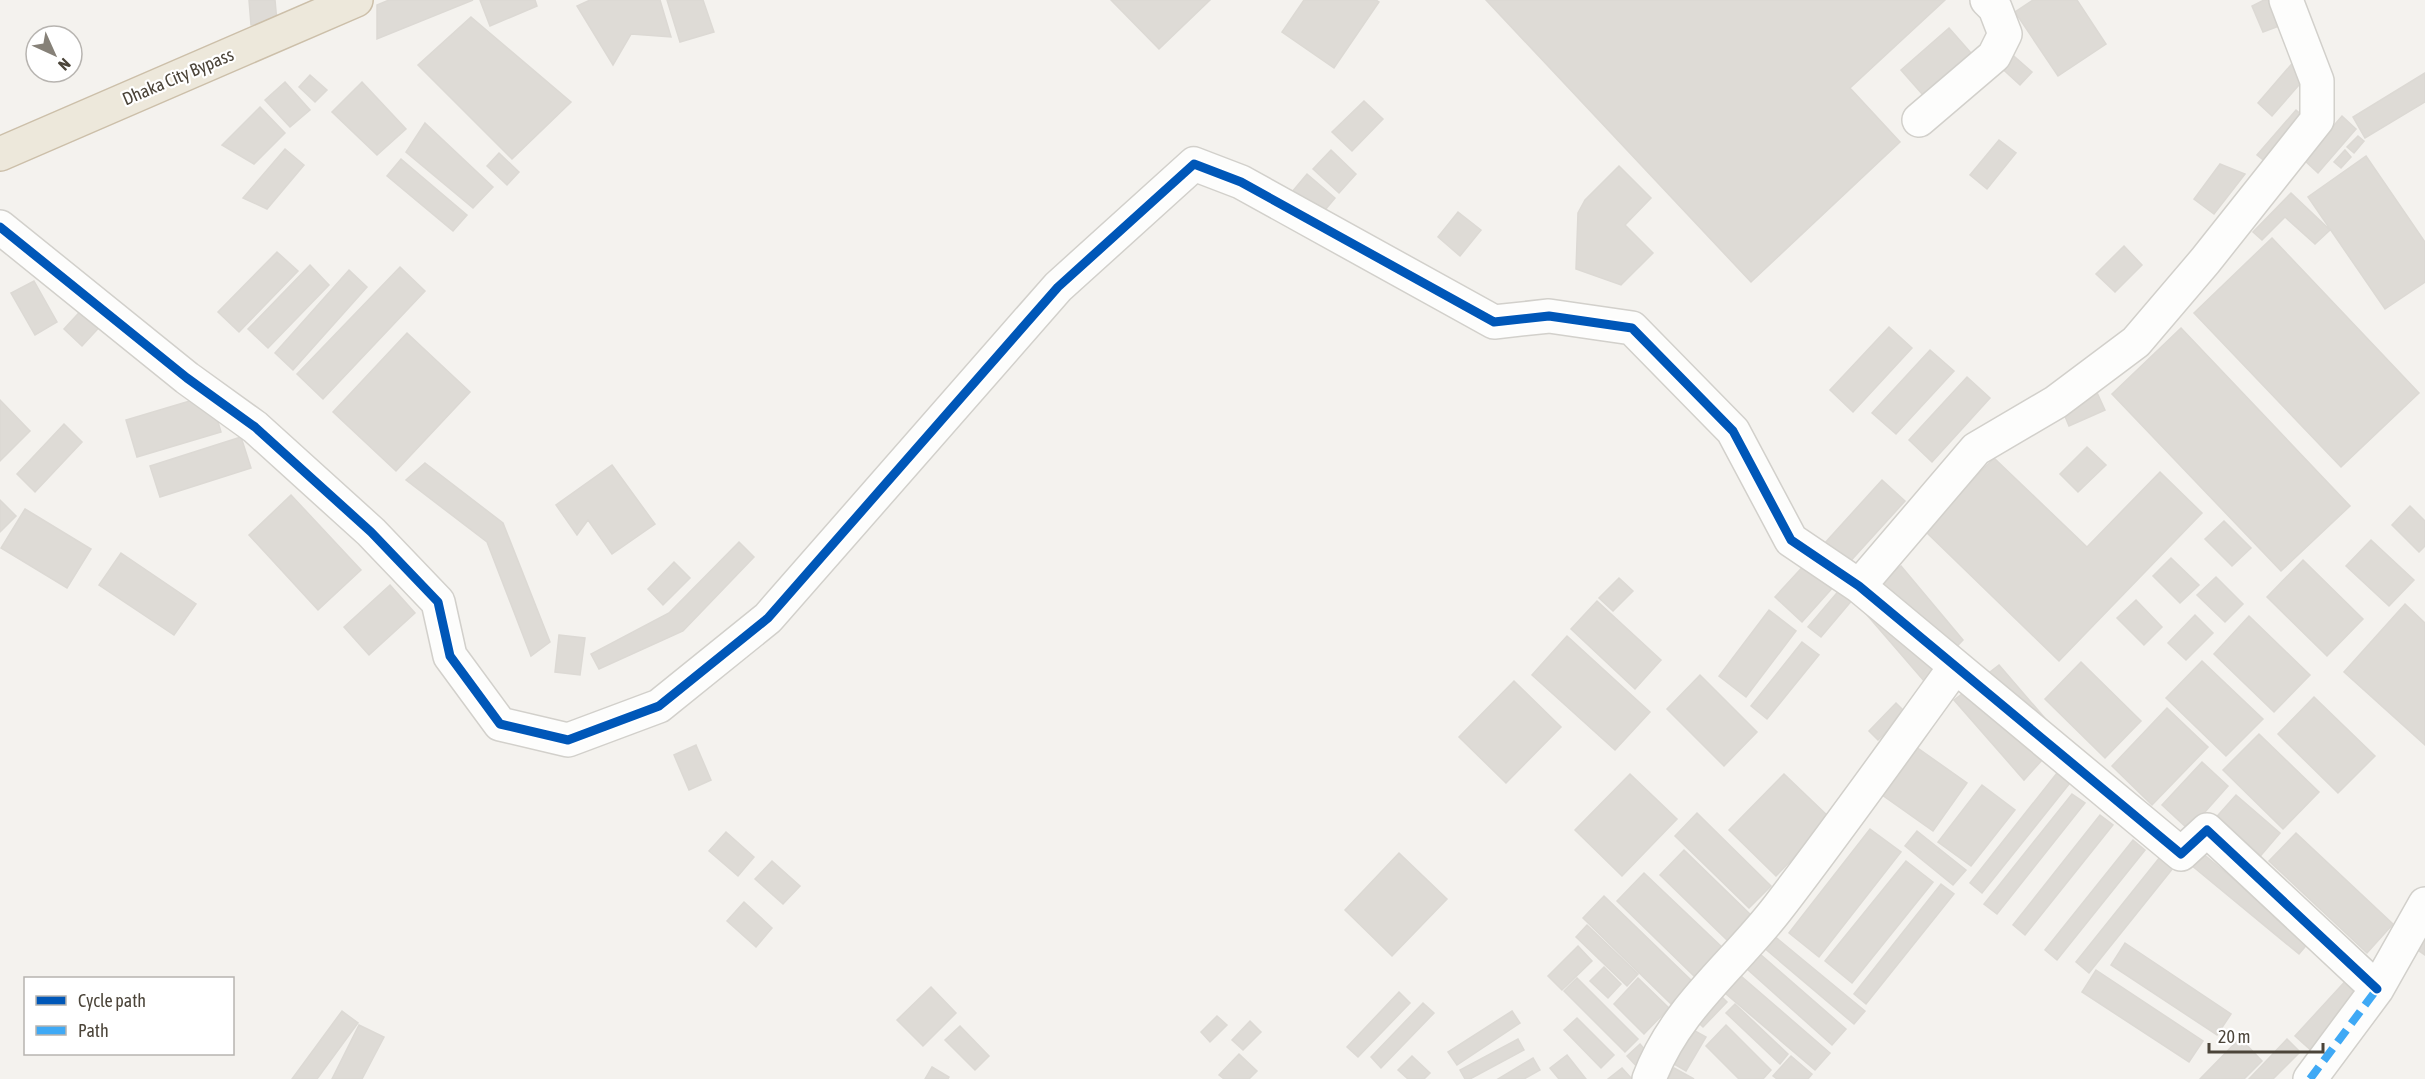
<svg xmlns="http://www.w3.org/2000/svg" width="2425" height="1079" font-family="'Asap Condensed',sans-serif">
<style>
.building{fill:#dedbd6;stroke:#dcd9d4;stroke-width:1.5}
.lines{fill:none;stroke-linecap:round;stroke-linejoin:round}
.minor-casing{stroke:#d2d0cb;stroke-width:36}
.highway-casing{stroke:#ccbfa9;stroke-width:36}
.minor{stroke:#fdfdfc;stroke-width:33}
.highway{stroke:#ede8db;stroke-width:33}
.quiet{stroke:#3fa9f5;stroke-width:8;stroke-dasharray:15 8;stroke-linecap:butt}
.cycleway-casing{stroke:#fff;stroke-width:13}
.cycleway{stroke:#0057b8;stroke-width:9}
.labels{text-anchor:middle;stroke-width:4.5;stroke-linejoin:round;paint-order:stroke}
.street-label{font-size:18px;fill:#4b4439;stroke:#fff}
</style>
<rect width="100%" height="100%" fill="#f4f2ee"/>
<path class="building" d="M249,0H275L277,22L251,25Z
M389,0H473L377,39V5Z
M480,0H535L537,6L490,26Z
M590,0H660L671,37L631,34L613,65L577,6Z
M667,0H703L714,32L680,42Z
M1111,0H1210L1159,49Z
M1304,0H1376L1379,2L1334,68L1282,32Z
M1486,0H1945L1850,88L1900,142L1751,282Z
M2033,0H2077L2106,44L2058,76L2015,12Z
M2264,0H2268L2279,26L2263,32L2252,6Z
M471,17L571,102L512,159L418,65Z
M1949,28L1978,61L1930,103L1901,70Z
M2007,50L2032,72L2020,85L1996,63Z
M2296,59L2311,71L2272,116L2258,103Z
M2425,73V102L2365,138L2353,117Z
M310,75L327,90L315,102L299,87Z
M285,82L310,110L290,127L265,100Z
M362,82L406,129L377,155L332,112Z
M1364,101L1383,119L1352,151L1332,132Z
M260,107L285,133L254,164L222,145Z
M2296,110L2311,123L2272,167L2257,155Z
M2342,116L2356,129L2318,173L2304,160Z
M425,123L493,187L473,208L406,152Z
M2358,136L2364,141L2354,153L2347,147Z
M1999,140L2016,153L1987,189L1970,175Z
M285,149L304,165L267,209L243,198Z
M1331,150L1356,174L1339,193L1313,169Z
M2345,150L2351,157L2341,168L2334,162Z
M499,153L519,172L507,185L487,166Z
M2366,156L2425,242V282L2385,309L2308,197Z
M401,159L467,215L453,231L387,176Z
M2220,164L2245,174L2214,214L2194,199Z
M1619,166L1651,198L1625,225L1653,253L1621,285L1576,269L1578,213L1585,200Z
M1307,174L1335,198L1315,222L1287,198Z
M2291,193L2330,230L2315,244L2285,217L2262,240L2253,232Z
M1458,212L1481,230L1460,256L1438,237Z
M2272,238L2419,393L2341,467L2194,313Z
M2124,246L2142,265L2115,292L2096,274Z
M277,252L298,271L239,332L218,312Z
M310,265L329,285L268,348L248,329Z
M400,267L425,291L323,399L297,374Z
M349,270L367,287L293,370L275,353Z
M34,281L57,322L35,335L11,293Z
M99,291L117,308L82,346L64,329Z
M1889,327L1912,348L1853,412L1830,390Z
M2181,328L2350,506L2281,571L2112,394Z
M407,333L470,392L396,471L333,412Z
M1930,350L1954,371L1896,434L1872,413Z
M1967,377L1990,398L1932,462L1909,440Z
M2094,386L2105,410L2069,426L2059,402Z
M210,395L221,432L137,457L126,420Z
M0,400L30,431L0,461Z
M64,424L82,442L35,492L17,474Z
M241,437L251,468L160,497L150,466Z
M2087,447L2106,465L2078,492L2060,474Z
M1994,458L2087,547L2160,472L2202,513L2059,661L1924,530Z
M425,463L503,523L550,642L531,656L487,542L406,480Z
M612,465L655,524L612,554L588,520L577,535L556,505Z
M1882,480L1905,501L1847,565L1824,544Z
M291,495L361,570L318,610L249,535Z
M0,500L16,516L0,532Z
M2410,506L2425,521V546L2419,552L2392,525Z
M25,509L91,549L67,588L1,548Z
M2224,521L2251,548L2232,566L2205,539Z
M2371,540L2414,580L2389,606L2346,566Z
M739,542L754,557L683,631L599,669L591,654L669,613Z
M121,553L196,604L174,635L99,585Z
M2171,558L2199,585L2180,603L2153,576Z
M2303,560L2363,619L2327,656L2267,597Z
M1808,561L1835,585L1802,622L1775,597Z
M674,562L690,578L663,605L648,589Z
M1901,566L1963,640L1924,681L1855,601Z
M2216,577L2243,604L2225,622L2197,595Z
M1619,578L1633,591L1613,611L1599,598Z
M390,585L415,613L369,655L344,627Z
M1841,588L1853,599L1821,637L1808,627Z
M2136,600L2162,627L2144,645L2117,618Z
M1597,601L1661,660L1635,689L1571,629Z
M2405,604L2425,623V745L2344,672Z
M1769,610L1796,631L1746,697L1719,676Z
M2195,615L2213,633L2186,660L2168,643Z
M2249,616L2310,675L2274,712L2214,654Z
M559,635L585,638L580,675L555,672Z
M1567,636L1650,712L1615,750L1532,675Z
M1802,642L1819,655L1767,719L1751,706Z
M2202,661L2263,719L2226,756L2166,698Z
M2081,662L2141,721L2105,758L2045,699Z
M1999,665L2062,738L2024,780L1954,700Z
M1700,675L1757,732L1724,766L1667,709Z
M1514,681L1561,727L1506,783L1459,737Z
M2314,697L2375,756L2338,793L2278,734Z
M1896,703L1906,713L1878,740L1869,731Z
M2167,708L2208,747L2152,805L2112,766Z
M2259,734L2319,792L2283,829L2223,770Z
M1912,744L1967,783L1933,831L1878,792Z
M696,745L711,780L689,790L674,755Z
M2202,762L2228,786L2189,830L2162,805Z
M2057,773L2070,783L1982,893L1970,883Z
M1630,774L1677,819L1622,876L1575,830Z
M1784,774L1831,819L1776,876L1729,830Z
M1982,785L2015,810L1971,866L1938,842Z
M2072,794L2085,803L1997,914L1984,904Z
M2236,795L2280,833L2257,860L2212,822Z
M1697,813L1771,886L1749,908L1675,836Z
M2100,815L2113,825L2025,935L2013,925Z
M1870,829L1901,852L1819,957L1789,933Z
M1917,831L1966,870L1953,885L1905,846Z
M726,832L754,857L738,876L709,851Z
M2296,833L2393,924L2367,953L2269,861Z
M2133,840L2145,850L2057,960L2045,950Z
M1684,850L1753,917L1729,942L1660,875Z
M2164,852L2177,863L2089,973L2076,962Z
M2201,852L2309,942L2299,954L2191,865Z
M1399,853L1447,899L1392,956L1345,910Z
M772,861L800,886L783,904L755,879Z
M1906,861L1933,882L1852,983L1825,961Z
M1644,873L1725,950L1697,979L1617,901Z
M1941,884L1954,894L1866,1004L1854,994Z
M1604,896L1692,981L1671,1004L1583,918Z
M744,902L772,928L756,947L727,921Z
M2425,920V955L2409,944Z
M1587,925L1638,974L1627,986L1576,937Z
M1773,935L1865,1011L1854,1024L1763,947Z
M2125,943L2231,1014L2217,1035L2111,965Z
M1578,946L1592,961L1562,990L1548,976Z
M1760,954L1846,1029L1832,1045L1747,969Z
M1604,967L1621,984L1608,998L1590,981Z
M1734,970L1830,1053L1815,1070L1719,988Z
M2096,970L2203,1041L2189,1062L2082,992Z
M2350,976L2370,994L2315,1054L2295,1036Z
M1577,978L1638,1039L1625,1052L1564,991Z
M1638,978L1669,1008L1644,1034L1614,1004Z
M931,987L956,1013L923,1046L897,1020Z
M1713,988L1727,1002L1703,1027L1688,1013Z
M1399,992L1410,1003L1358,1057L1347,1047Z
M1423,1003L1434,1013L1381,1068L1371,1057Z
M1735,1004L1788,1054L1780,1064L1726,1013Z
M342,1011L358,1023L317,1079H292Z
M1512,1011L1520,1023L1457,1065L1448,1052Z
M1217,1016L1227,1025L1210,1042L1201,1032Z
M1577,1018L1614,1055L1601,1068L1564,1030Z
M1250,1021L1261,1032L1243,1050L1232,1040Z
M359,1025L384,1037L362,1079H332Z
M1726,1025L1771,1070L1763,1079H1739L1706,1046Z
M960,1026L989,1056L975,1070L945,1040Z
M1686,1026L1706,1037L1686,1071L1667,1060Z
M2240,1038L2262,1061L2244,1079H2200Z
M1518,1039L1524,1050L1470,1079H1465L1460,1070Z
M2287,1039L2300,1052L2273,1079H2249Z
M1640,1044L1652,1058L1640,1070L1627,1056Z
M1239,1054L1257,1071L1249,1079H1224L1219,1075Z
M1567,1055L1586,1079H1559L1550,1068Z
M1412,1056L1430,1073L1424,1079H1408L1398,1070Z
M1791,1056L1812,1074L1808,1079H1777L1773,1076Z
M1533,1058L1540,1070L1524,1079H1498Z
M932,1067L949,1077L948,1079H925Z
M1622,1068L1632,1079H1608Z
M1674,1068L1694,1079H1668Z"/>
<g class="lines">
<defs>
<path id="minor" d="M1919,120L1994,56L2005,34L1995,8L1987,0
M0,227L187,378L255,427L371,532L438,602L450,656L500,724L568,740L659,706L768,618L1058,287L1194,164L1241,182L1494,322L1549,316L1632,328L1733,431L1791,540L1859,586L2181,854L2207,830L2377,989
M1859,586L1976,449L2056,402L2136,342L2205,261L2317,120V81L2286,0
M1649,1079C1675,1009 1732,967 1777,909C1838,830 1896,748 1955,667
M2310,1079L2377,989L2425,904"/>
<path id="highway" d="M0,154L356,0"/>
</defs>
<use href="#minor" class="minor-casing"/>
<use href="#highway" class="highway-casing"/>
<use href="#minor" class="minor"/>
<use href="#highway" class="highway"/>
<path class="quiet" d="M2310,1079L2377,989"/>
<defs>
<path id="cycleway" d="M0,227L187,378L255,427L371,532L438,602L450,656L500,724L568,740L659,706L768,618L1058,287L1194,164L1241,182L1494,322L1549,316L1632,328L1733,431L1791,540L1859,586L2181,854L2207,830L2377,989"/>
</defs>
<use href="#cycleway" class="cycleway-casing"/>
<use href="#cycleway" class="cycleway"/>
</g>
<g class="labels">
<g class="street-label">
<text transform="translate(178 77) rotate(-23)" y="6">Dhaka City Bypass</text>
</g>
</g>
<rect x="24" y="977" width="210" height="78" fill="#ffffff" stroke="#b7b4b0" stroke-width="1.5"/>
<rect x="36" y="996" width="30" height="9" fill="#0057b8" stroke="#b7b4b0" stroke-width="1.5"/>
<text x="78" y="1007" font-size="18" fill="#4b4439">Cycle path</text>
<rect x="36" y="1026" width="30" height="9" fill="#3fa9f5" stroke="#b7b4b0" stroke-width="1.5"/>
<text x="78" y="1037" font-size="18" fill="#4b4439">Path</text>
<g transform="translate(54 54) rotate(135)"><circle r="28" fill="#ffffff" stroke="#b7b4b0" stroke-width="1.5"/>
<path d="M0-4.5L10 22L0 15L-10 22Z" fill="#868178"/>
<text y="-9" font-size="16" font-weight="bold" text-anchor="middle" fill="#4b4439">N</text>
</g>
<path d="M2209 1043v9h114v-9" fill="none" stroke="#4b4439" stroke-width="3"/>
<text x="2218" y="1043" font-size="18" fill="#4b4439" stroke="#ffffff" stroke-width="4.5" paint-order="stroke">20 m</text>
</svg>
